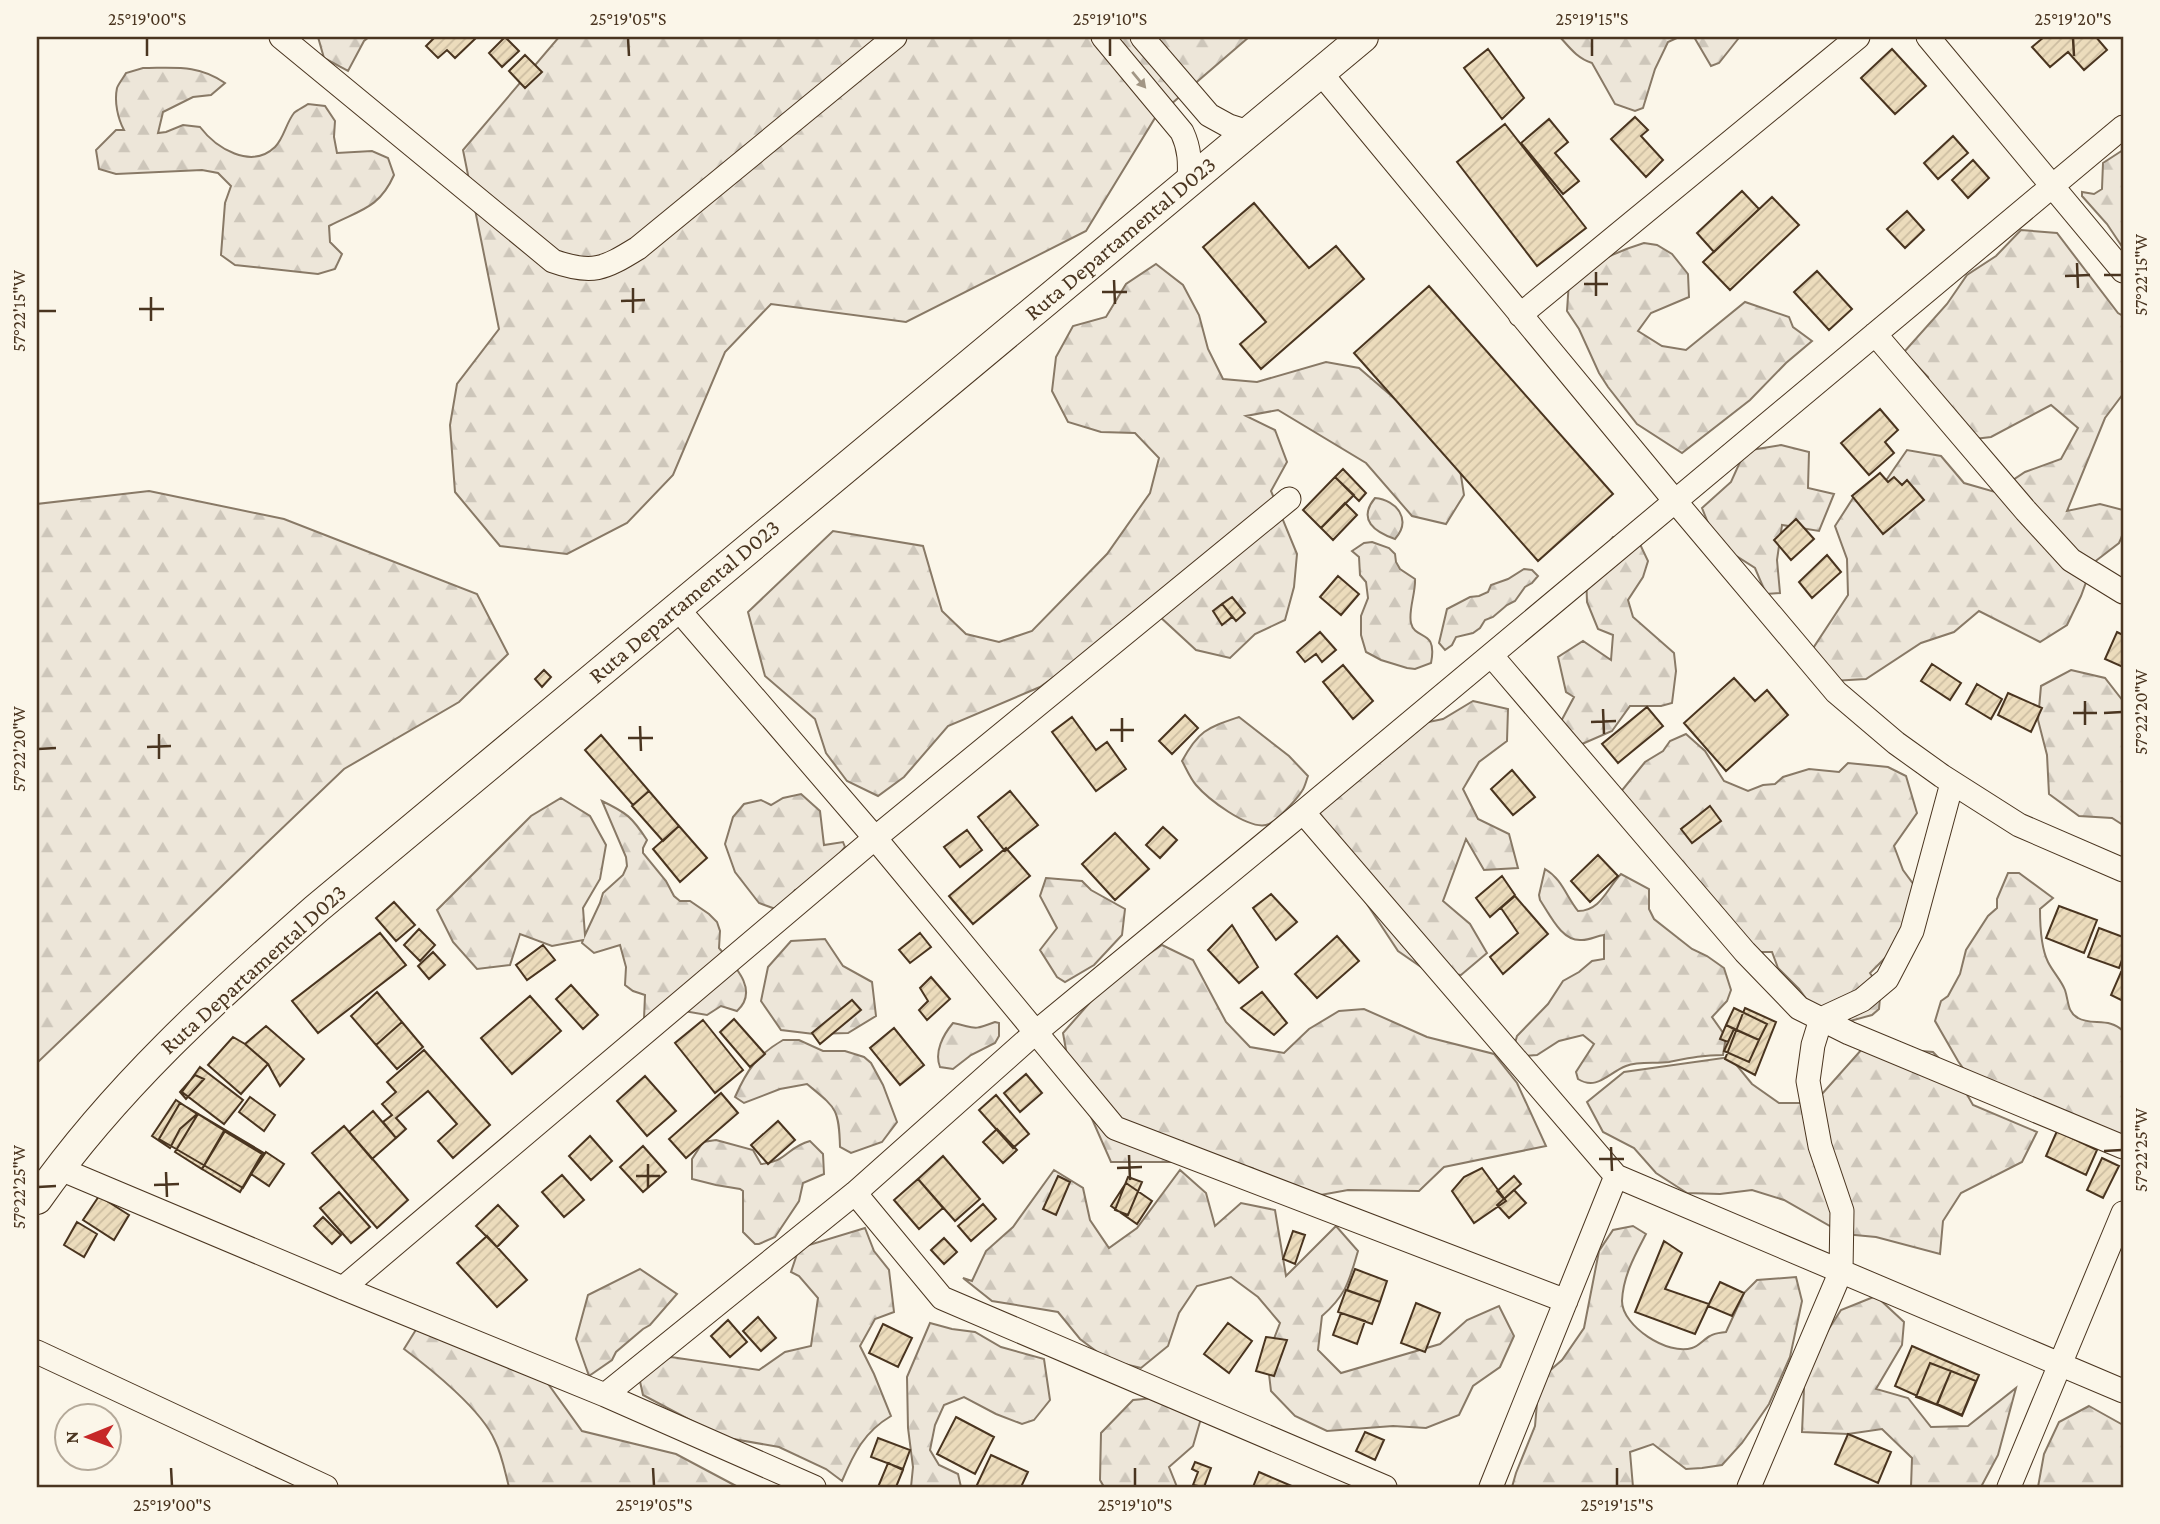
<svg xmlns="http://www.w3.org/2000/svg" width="2160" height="1524" font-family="'Crimson Pro',serif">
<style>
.forest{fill:url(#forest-firs);stroke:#887966;stroke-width:2}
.building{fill:url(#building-hatch);stroke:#4a3520;stroke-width:2}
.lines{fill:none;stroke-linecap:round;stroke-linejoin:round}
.minor-casing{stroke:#4a3520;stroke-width:25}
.major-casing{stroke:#4a3520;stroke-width:32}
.minor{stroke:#fbf6e9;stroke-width:23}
.major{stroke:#fbf6e9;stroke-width:30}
.oneway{fill:#a29684}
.ticks{fill:none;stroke:#4a3520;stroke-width:2.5}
.labels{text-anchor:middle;stroke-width:5;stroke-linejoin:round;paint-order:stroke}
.street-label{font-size:23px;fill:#4a3520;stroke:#fbf6e9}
.neatline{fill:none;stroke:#4a3520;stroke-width:2.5}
.ticks-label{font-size:18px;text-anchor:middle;fill:#4a3520}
</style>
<defs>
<pattern id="forest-firs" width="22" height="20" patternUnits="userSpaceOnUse" patternTransform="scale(1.75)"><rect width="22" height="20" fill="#ede6d9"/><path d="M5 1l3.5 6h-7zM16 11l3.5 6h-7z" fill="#cdc6ba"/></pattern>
<pattern id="building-hatch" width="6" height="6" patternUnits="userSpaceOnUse" patternTransform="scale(1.75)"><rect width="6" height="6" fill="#ecdcbc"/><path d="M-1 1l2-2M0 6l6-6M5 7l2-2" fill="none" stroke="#ccbda1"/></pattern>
</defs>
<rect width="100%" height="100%" fill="#fbf6e9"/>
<path class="forest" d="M318,37H369L364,41L348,71L324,58Z
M559,37H1249L1155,118L1086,231L906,322L771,304L725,352L673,475L627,523L567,554L500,546L455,492L450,425L457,384L499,329L463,150Z
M1560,37H1679L1668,42L1655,69L1643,108L1635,111L1615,104L1592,63C1577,58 1570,48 1560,37Z
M1694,37H1738V39L1719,63L1711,66Z
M143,68C174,68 198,64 225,83L211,95L193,97L163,112L158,133L166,132L183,125L200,127C216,148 251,170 275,147C284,138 286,123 294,113C297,110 304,107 308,104L325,106L335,121L334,137L337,153L372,151L388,158L394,175C379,209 359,210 329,226L330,242L342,254L335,269L318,274L235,265L221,255L225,203L231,186L218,173L202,170L116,174L99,169L96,150L116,130H124C118,119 114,102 117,88C119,83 124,77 126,73Z
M2123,150V248L2107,224L2082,196V192L2094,194L2102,189L2103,163Z
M2021,230L2057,233L2118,313L2123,316V394L2105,418L2067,511L2100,504L2123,510V534L2119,543L2093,563L2081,596L2067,625L2040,642L1979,611L1954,632L1921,643L1866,679L1832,681L1808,656L1848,595L1847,559L1835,526L1855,495L1887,479L1907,450L1941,456L1964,483L1995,492L2025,472L2061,459L2078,428L2051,405L1991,437L1958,441L1937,411L1928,377L1904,352L1947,304L1967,275L1996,256Z
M1644,243L1657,245L1672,254L1688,274L1689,297L1651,313L1638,331L1662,346L1686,350L1745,302L1789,317L1793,327L1812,341L1786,363L1750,400L1682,453L1637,424L1608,387L1599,373L1579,329L1567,311L1569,281C1591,264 1617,251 1644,243Z
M1156,264L1183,285L1199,315L1208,349L1223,379L1257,382L1326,362L1359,368L1438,436L1459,463L1464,495L1446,524L1412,516L1366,463L1278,410L1246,416L1275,430L1287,462L1271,491L1297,554L1294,587L1285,620L1255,634L1230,658L1196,650L1146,604L1123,628L1040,687L948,726L904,777L878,796L847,781L826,753L815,719L765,676L748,612L833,531L923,546L942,611L966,634L999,642L1032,631L1107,554L1150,493L1159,458L1135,433L1101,432L1068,422L1052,391L1056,357L1073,326L1106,317L1126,284Z
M1781,445L1809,452L1808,488L1834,494L1819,531L1782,525L1777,560L1780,593L1766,594L1755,568L1716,543L1702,508L1731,482L1745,451Z
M149,491L284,519L477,594L508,654L459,702L344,769L37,1063V504Z
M1375,498C1397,500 1412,520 1395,539C1375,532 1357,520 1375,498Z
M1613,537L1638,540L1648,561L1643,577L1628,600L1633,617L1674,653L1676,671L1672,703L1661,706H1630L1612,731L1582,744L1558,727L1574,697L1566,692L1558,657L1583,641L1611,660L1613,635L1598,629L1587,602L1586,572Z
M1372,542L1389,548L1395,554L1396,562L1400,569L1415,579C1416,592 1408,611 1411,623C1415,641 1438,628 1431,663L1415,669L1407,668L1381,660L1366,652L1361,635V616L1368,598L1366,582L1360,575L1359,557L1352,551L1364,543Z
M1524,569L1532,570L1538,576L1532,583L1525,587L1515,601L1507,605L1493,617L1485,620L1480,628L1473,633L1456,637L1452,645L1445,650L1439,643L1447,609L1470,597L1479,596L1488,592L1491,585L1508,579Z
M2071,670L2105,678L2123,701V825L2112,818L2079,816L2049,794L2047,755L2038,720L2041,686Z
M1473,701L1508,709L1507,741L1479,762L1463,789L1478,819L1509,834L1518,868L1484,870L1466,839L1443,901L1470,924L1487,953L1461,975L1427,971L1398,951L1359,892L1310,827L1318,792L1409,726L1443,719Z
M1239,717L1289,756L1308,776C1306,781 1305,787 1302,791C1297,799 1274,824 1266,825C1247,829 1208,799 1196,785C1190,778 1186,768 1182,761C1199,730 1207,728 1239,717Z
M1686,734L1705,751L1724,781L1748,791L1763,785L1775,784L1783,777L1809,769L1839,772L1848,763L1888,767L1906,776L1917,813L1894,846L1903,870L1914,885L1911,925L1887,956L1870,973C1880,987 1881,991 1879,1009L1872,1015L1843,1023L1810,1004L1799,989L1778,968L1772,952H1762L1754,955L1619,794L1645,762L1663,751L1670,741Z
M801,794L820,811L824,845L843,842L845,847L816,883L795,890L781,911L759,903L735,872L725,844L733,817L744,804L761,800L771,805L783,798Z
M561,798L590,816L606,845L600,879L583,908L585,935L600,903L603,893L623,875L627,866L626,857L602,801C627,813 632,817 647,840L643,848V853L666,881L674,896L680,901H690L709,914L717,922L720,931L719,948C734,965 760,990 737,1011L721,1006L707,1015L684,1011L644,1019L645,995L633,991L625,985L626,967L620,945L594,953L582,943L583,940L552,946L520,934L510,965L477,969L453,942L437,910L531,816Z
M1545,869C1562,879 1566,896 1578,911C1601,911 1607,888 1621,874L1649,889V909L1654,919L1692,949L1707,956L1724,968L1731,990L1727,1001L1712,1017L1726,1037L1723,1055C1702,1055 1689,1058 1669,1062C1656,1064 1639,1061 1626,1066C1608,1073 1597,1091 1578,1079L1576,1072L1594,1044L1583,1035L1559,1041L1537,1055L1511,1057L1517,1036L1548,1004L1563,981L1579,972L1592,961L1604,959V935C1596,936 1590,940 1582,940C1562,942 1550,915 1540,900L1539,895Z
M2008,873H2019L2053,898L2040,909C2040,925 2041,948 2048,962C2053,972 2061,980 2065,990C2069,1002 2067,1012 2078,1018C2091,1026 2110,1017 2123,1031V1146L1972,1081L1958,1061L1935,1021L1941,1001L1948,996L1960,974L1966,950L1988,916L1997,908V899Z
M1046,878L1082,881L1091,890L1125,909L1122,935L1094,965L1065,982L1057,977L1040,950L1057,928L1040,896Z
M825,939L843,966L872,982L876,1016L848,1033L814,1034L781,1030L761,1001L768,967L791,941Z
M1162,945L1193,960L1226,1022L1250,1047L1284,1053L1309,1029L1339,1011L1364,1009L1427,1037L1494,1054L1517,1083L1546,1146L1444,1167L1419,1191L1348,1190L1315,1196L1283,1186L1252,1168L1219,1162H1111L1069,1067L1063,1033L1108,982Z
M995,1022L999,1023V1036L995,1043L971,1055L953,1069L940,1067C934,1052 943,1035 953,1023C977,1028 971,1031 995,1022Z
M783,1040H799L823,1051H845L864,1057L871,1063L883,1085L897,1122L882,1142L851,1153L840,1147C839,1108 836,1108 807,1084L780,1089L744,1103L735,1097C747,1070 757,1055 783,1040Z
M1862,1049H1897L1933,1052L1957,1077L1973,1105L2037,1132L2022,1162L1961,1193L1943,1221L1940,1254L1876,1237L1844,1234L1784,1200L1752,1190L1720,1194L1687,1193L1656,1173L1634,1148L1603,1132L1587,1102L1624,1072L1730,1057L1752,1084L1779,1103H1814Z
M716,1140L753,1150L761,1164C787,1162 787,1147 810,1141L823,1154L824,1174L803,1183L799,1201L775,1237L759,1244H755L743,1232V1191L740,1189L716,1185L692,1179V1159L703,1142Z
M1054,1170L1083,1188L1090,1220L1109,1248L1137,1228L1180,1170L1206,1193L1215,1226L1241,1203L1275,1210L1286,1276L1336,1226L1358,1251C1349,1281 1347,1294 1322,1316L1318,1350L1341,1373L1440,1344L1467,1320L1499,1306L1514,1336L1500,1367L1473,1386L1459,1415L1426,1428L1393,1426L1327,1431L1295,1416L1271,1391L1267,1357L1280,1323L1258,1297L1231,1277L1197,1286L1179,1313L1168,1346L1141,1368L1108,1360L1080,1339L1058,1312L992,1301L963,1278L972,1281L986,1251L1013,1227Z
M1633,1226L1646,1234C1635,1255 1623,1276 1622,1301C1622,1326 1668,1356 1692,1348C1699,1346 1704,1339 1710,1336C1715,1333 1720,1333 1726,1332L1744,1293L1757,1280L1796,1277L1802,1301L1790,1357L1769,1404L1742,1443L1722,1465L1702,1468L1686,1469L1653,1444L1630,1452L1633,1487H1512L1516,1473L1535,1426L1539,1380L1562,1360L1584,1328L1599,1251L1613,1230Z
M865,1228L874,1251L889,1270L894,1312L875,1319L860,1346L874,1374L891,1416C864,1432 854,1453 842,1481L826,1469L779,1447L722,1437L643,1395L637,1368L671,1357L759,1370L785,1352L811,1346L818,1298L799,1276L791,1272L799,1248Z
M640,1269L677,1294L650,1325L643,1329L616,1352L612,1360L589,1376L576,1339L588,1295Z
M1876,1296L1904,1322L1902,1345L1876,1389L1908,1398L1931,1427L1968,1426L2016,1388L1998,1455L1981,1487H1911L1912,1458L1882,1429L1848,1434L1802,1432L1805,1366L1841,1310Z
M422,1320L541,1374L582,1431L676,1454L738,1487H509C505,1472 502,1455 495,1441C482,1410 431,1369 404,1349Z
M930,1323L952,1329L975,1332L1001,1347L1044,1359L1050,1400L1034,1420L1022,1424L996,1414L964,1397L944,1405L935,1425L930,1450L939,1465L958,1474L961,1487H911L913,1467L908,1428L907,1377Z
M1176,1396L1202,1415L1193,1446L1169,1467L1177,1487H1104L1100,1480L1101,1433L1133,1400Z
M2089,1406L2123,1425V1487H2038L2044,1454L2059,1422Z"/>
<path class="building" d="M435,37H434H477L455,58L447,50L438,58L426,46Z
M505,37L519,51L502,67L489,53Z
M2044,37H2096L2107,50L2084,70L2068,52L2050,67L2032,47Z
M1488,49L1524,98L1502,119L1464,68Z
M1892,49L1926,86L1895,114L1861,78Z
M525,55L542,72L525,88L509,71Z
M1635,117L1648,130L1641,136L1663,160L1646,177L1611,139Z
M1549,119L1568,142L1555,153L1579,181L1563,194L1521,143Z
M1505,124L1586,228L1537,266L1457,162Z
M1953,136L1968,153L1938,179L1924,163Z
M1973,160L1989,178L1968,198L1952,180Z
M1742,191L1759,209L1714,252L1697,233Z
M1772,197L1799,225L1730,290L1703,262Z
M1254,203L1309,268L1336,246L1364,279L1261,369L1240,344L1266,322L1203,247Z
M1907,211L1924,230L1905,248L1887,229Z
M1817,271L1852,309L1829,330L1794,292Z
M1429,286L1613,494L1538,561L1354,353Z
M1880,409L1898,430L1885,442L1894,453L1869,475L1841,443Z
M1343,469L1366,493L1359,501L1335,477Z
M1880,473L1888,482L1894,477L1902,485L1907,480L1924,500L1883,534L1852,496Z
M1335,477L1354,495L1321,528L1303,510Z
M1345,503L1357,515L1333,540L1321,528Z
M1796,519L1814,539L1791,560L1774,540Z
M1827,555L1841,572L1812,598L1799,582Z
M1338,576L1359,594L1341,615L1320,597Z
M1232,597L1245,613L1236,621L1222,604Z
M1222,604L1232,617L1222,625L1213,611Z
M1320,632L1336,650L1322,662L1316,654L1305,662L1297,652Z
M2117,632L2123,635V667L2105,659Z
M1932,664L1961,683L1950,700L1921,681Z
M1343,665L1373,701L1353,719L1323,682Z
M544,670L551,677L542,687L535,679Z
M1734,678L1755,701L1767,690L1788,715L1726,771L1684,723Z
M1977,684L2002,699L1991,719L1966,704Z
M2008,693L2042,708L2031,732L1998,715Z
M1647,707L1663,726L1618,763L1602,744Z
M1185,715L1198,728L1172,754L1159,741Z
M1072,717L1096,750L1107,742L1126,769L1096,791L1052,732Z
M601,735L649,791L633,805L585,750Z
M1512,770L1535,797L1513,815L1491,789Z
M649,791L679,826L663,841L632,806Z
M1010,791L1038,825L1005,851L978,817Z
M1710,806L1721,821L1692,843L1681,829Z
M679,826L707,858L680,882L653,849Z
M1163,827L1177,840L1160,858L1146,845Z
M967,830L982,850L960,867L944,847Z
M1115,833L1149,869L1115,900L1082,864Z
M1006,848L1030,876L973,924L949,896Z
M1598,855L1618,876L1590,902L1571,881Z
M1502,876L1515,895L1490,917L1476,898Z
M1271,894L1297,922L1276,940L1253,908Z
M1515,896L1548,934L1503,974L1490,957L1518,933L1501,908Z
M394,902L415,925L396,941L376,918Z
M2059,906L2097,920L2084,953L2046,938Z
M1232,925L1258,967L1239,983L1208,950Z
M2099,928L2123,937V957L2119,968L2088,957Z
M419,929L435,945L420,961L404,945Z
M380,933L406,965L318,1033L292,1001Z
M920,933L931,947L910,963L899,950Z
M1337,936L1359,961L1317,998L1295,974Z
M543,945L555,960L527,980L516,965Z
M433,952L445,965L429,979L418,966Z
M2121,972L2123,973V1001L2111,995Z
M931,977L950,999L927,1020L919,1010L928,1001L920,988Z
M571,985L598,1015L583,1029L556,999Z
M377,992L402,1022L376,1045L351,1016Z
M1262,992L1287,1023L1274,1035L1241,1008Z
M530,996L561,1031L512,1074L481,1038Z
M852,1000L861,1010L820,1044L812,1033Z
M1734,1008L1767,1024L1759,1040L1726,1025Z
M1745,1008L1776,1022L1755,1075L1725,1059Z
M734,1019L765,1054L750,1067L720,1032Z
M703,1020L743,1070L715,1093L675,1043Z
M402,1022L423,1047L397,1069L376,1045Z
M1726,1025L1734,1029L1728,1042L1720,1039Z
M266,1026L304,1059L280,1086L268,1064L245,1044Z
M894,1028L924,1065L900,1085L870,1048Z
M1734,1029L1759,1040L1749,1062L1724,1051Z
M233,1037L245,1044L268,1064L241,1094L208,1065Z
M424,1050L490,1125L453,1158L438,1141L457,1124L428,1091L396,1118L406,1129L396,1138L383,1122L392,1115L382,1104L396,1092L387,1082Z
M200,1067L243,1100L224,1124L182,1092Z
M1026,1074L1042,1093L1020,1112L1004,1093Z
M195,1075L204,1079L186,1099L180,1092Z
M645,1076L676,1111L647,1136L617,1101Z
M721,1093L738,1113L686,1158L669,1139Z
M996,1095L1029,1134L1013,1148L979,1110Z
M250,1097L275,1115L264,1131L239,1112Z
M176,1100L197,1114L180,1129L170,1148L152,1136Z
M180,1103L264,1153L243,1188L159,1139Z
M373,1111L396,1138L372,1159L349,1132Z
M198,1114L225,1131L202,1169L175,1152Z
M778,1121L795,1140L768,1164L751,1145Z
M344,1126L408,1200L377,1228L312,1153Z
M997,1129L1017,1150L1003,1163L983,1142Z
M224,1131L262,1154L240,1192L202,1169Z
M2057,1131L2097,1150L2086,1175L2046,1156Z
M590,1136L612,1161L591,1180L569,1156Z
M643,1146L666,1172L643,1192L620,1167Z
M266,1152L284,1164L269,1186L251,1174Z
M943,1156L980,1199L955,1221L918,1179Z
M2102,1158L2119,1166L2103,1198L2087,1190Z
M1482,1168L1506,1201L1474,1223L1452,1191L1464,1177Z
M562,1175L584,1200L564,1217L542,1192Z
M1058,1176L1070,1182L1056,1215L1043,1209Z
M1514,1176L1521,1184L1504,1199L1497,1191Z
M1128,1177L1142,1182L1128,1215L1115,1210Z
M918,1179L943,1208L919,1229L894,1200Z
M1126,1183L1152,1201L1137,1224L1111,1206Z
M1514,1190L1526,1203L1509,1218L1497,1205Z
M339,1192L370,1227L351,1243L320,1208Z
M99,1196L129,1215L114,1240L83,1220Z
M983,1204L996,1219L971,1241L958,1226Z
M498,1205L518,1226L497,1247L476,1226Z
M323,1217L341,1235L332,1244L314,1226Z
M77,1222L97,1234L84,1257L64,1245Z
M1293,1231L1305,1235L1295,1264L1283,1259Z
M487,1236L527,1280L497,1307L457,1263Z
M944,1238L957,1252L944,1264L931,1250Z
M1664,1241L1682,1253L1665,1289L1709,1304L1695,1334L1635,1312Z
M1355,1269L1387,1281L1380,1302L1347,1290Z
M1720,1282L1744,1293L1732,1316L1708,1306Z
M1346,1290L1380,1302L1372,1324L1338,1312Z
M1416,1303L1440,1313L1425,1352L1401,1343Z
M1341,1313L1365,1321L1357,1344L1333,1335Z
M758,1317L776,1338L761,1351L743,1331Z
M728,1320L747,1342L730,1357L711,1336Z
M1228,1323L1252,1341L1229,1373L1204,1354Z
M883,1324L912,1338L898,1367L869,1353Z
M1266,1337L1287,1340L1274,1376L1256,1371Z
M1912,1346L1979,1375L1962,1416L1895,1386Z
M1930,1363L1951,1371L1937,1405L1916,1397Z
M1951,1371L1976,1381L1962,1415L1937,1404Z
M956,1417L994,1437L975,1474L937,1454Z
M1365,1432L1384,1440L1375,1460L1356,1451Z
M1848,1434L1891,1452L1878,1483L1835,1464Z
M878,1438L910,1450L903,1469L871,1457Z
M991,1455L1028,1472L1021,1487H976Z
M1195,1462L1211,1468L1204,1487L1193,1485L1198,1472L1192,1469Z
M888,1463L903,1470L896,1487H878Z
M1259,1472L1294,1487H1253Z"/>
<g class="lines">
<defs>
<path id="minor" d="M281,37L553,261C592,275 604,269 638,248L895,37
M1103,37L1182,132C1190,149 1190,163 1189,181
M1142,37L1209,115L1229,126L1248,132
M1928,37L2123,271
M1320,72L1675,501L1836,692L1896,743L1942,776L2019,825L2123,870
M1520,315L1858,37
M1875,334L2026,511L2071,560L2123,592
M677,608L875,838L1115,1128L1566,1301
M1491,655L1745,952L1799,1008L1849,1033L2123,1147
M1303,812L1616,1176L2123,1391
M58,1168L343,1288L605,1395L814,1487
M855,1193L942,1298L1385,1487
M343,1288L875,838L1289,499
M37,1352L326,1487
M605,1395L855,1193L1036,1032L1303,812L2123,127
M1491,1487L1616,1176
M1749,1487L1841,1271L1842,1211L1820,1146L1808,1081L1813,1045L1821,1019L1862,1000L1887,979L1912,931L1952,783
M2009,1487L2123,1213"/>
<path id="major" d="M37,1199C115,1088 215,998 316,909L1363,37"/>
</defs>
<use href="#minor" class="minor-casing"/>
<use href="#major" class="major-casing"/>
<use href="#minor" class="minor"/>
<use href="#major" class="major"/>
</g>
<defs><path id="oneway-solid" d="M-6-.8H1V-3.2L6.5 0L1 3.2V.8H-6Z" transform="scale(1.75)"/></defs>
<use class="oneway" href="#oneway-solid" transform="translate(1139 80) rotate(50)"/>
<path class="ticks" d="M147,38V56M628,38L629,56M1110,38V56M1592,38V56M2073,38L2074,56M2077,263L2078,288M1596,272V296M2104,275H2122M2065,276L2090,275M1114,280L1115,304M1584,284H1608M633,288V313M1102,292H1127M151,297V321M621,301L645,300M139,309H164M38,311H56M2085,701V725M1603,709L1604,734M2073,713H2097M2104,713L2122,712M1122,718V742M1591,722L1616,721M640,726L641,751M1110,730H1134M159,734V759M628,738H653M147,747L171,746M38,749L56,748M1611,1147L1612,1171M2104,1151L2122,1150M1129,1155L1130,1180M1599,1159H1624M648,1164V1188M1117,1168L1142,1167M166,1172L167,1197M636,1176H660M154,1185L179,1184M38,1187L56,1186M171,1468L172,1486M653,1468L654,1486M1135,1468V1486M1617,1468V1486"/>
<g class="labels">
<g class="street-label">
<text transform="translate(1120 238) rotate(-40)" y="8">Ruta Departamental D023</text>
<text transform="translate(684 601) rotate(-40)" y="8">Ruta Departamental D023</text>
<text transform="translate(253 969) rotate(-42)" y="8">Ruta Departamental D023</text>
</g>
</g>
<rect width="2160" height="1524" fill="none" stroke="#fbf6e9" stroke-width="77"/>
<g transform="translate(88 1437) rotate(269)"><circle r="33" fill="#fbf6e9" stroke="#b4a999" stroke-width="2"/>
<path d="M0-5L12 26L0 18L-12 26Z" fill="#c62828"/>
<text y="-10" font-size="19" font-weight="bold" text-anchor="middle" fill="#4a3520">N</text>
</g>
<rect x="38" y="38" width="2084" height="1448" class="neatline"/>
<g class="ticks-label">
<text x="147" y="25">25°19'00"S</text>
<text x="628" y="25">25°19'05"S</text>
<text x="1110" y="25">25°19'10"S</text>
<text x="1592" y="25">25°19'15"S</text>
<text x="2073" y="25">25°19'20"S</text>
<text transform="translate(2141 275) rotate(-90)" y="6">57°22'15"W</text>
<text transform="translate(19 311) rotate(-90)" y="6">57°22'15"W</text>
<text transform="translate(2141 712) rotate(-90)" y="6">57°22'20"W</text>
<text transform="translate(19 749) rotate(-90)" y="6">57°22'20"W</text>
<text transform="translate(2141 1150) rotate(-90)" y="6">57°22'25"W</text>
<text transform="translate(19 1187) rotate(-90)" y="6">57°22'25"W</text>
<text x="172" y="1511">25°19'00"S</text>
<text x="654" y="1511">25°19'05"S</text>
<text x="1135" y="1511">25°19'10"S</text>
<text x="1617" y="1511">25°19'15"S</text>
</g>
</svg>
